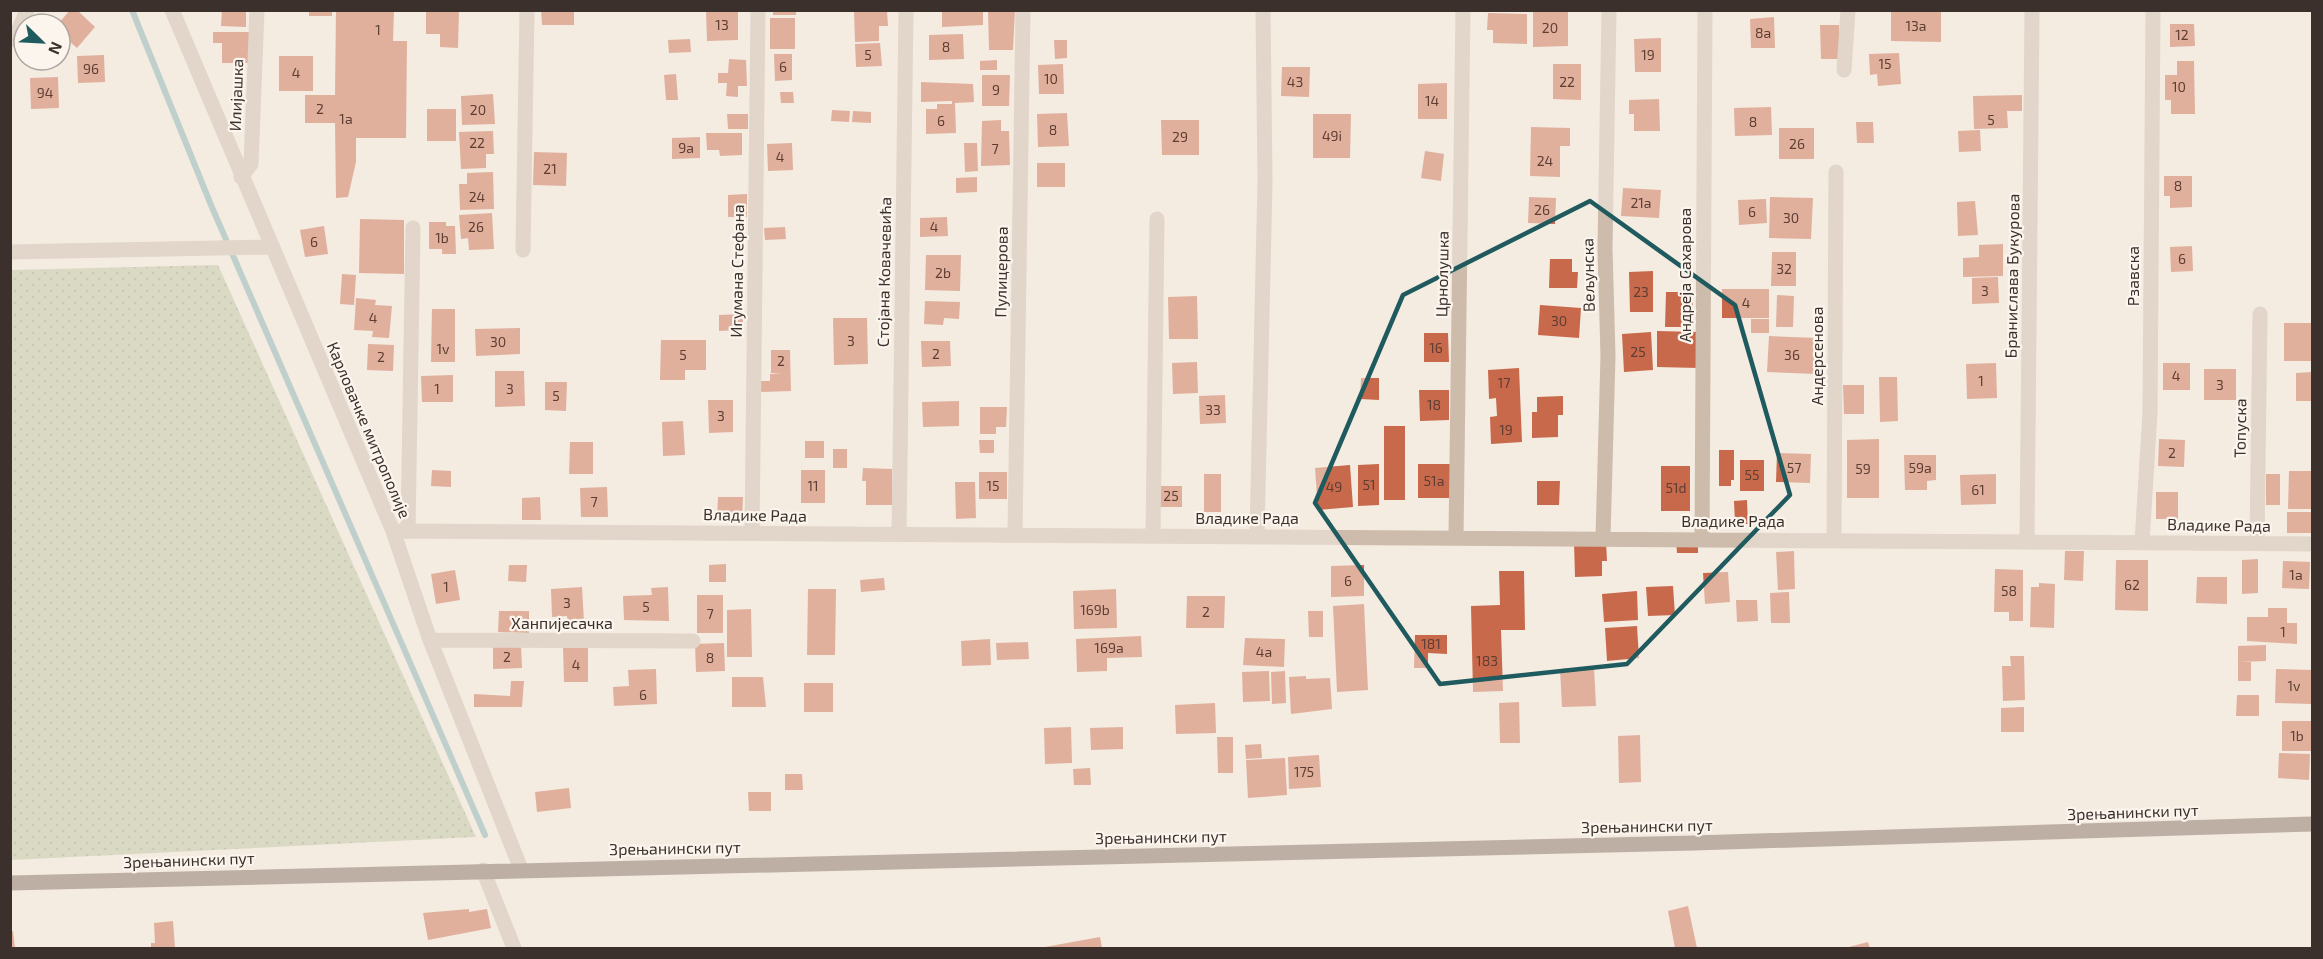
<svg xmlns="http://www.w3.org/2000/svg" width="2323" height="959" font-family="'Exo 2',sans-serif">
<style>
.grass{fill:url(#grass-dots)}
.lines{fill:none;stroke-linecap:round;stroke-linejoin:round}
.stream{stroke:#7fb0b2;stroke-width:6}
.building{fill:#c8694b}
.minor{stroke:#cdbbac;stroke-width:15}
.major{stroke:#7d675c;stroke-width:15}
.marked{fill:none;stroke:#1f5a5e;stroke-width:4.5;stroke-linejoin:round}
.labels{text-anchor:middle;stroke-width:4.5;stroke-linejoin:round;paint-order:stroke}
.number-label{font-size:14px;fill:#5e3e33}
.street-label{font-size:16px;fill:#3b302b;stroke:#fbf5ee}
</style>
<defs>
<pattern id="grass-dots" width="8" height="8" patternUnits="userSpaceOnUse" patternTransform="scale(1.5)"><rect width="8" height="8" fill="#b8c4a0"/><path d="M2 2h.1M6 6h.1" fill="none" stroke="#97a083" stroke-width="1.8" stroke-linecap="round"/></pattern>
</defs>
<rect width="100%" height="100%" fill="#f4ebe1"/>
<path class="grass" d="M218,265L476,837L11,860V270Z"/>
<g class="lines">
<path class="stream" d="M132,10L211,205L485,835"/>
</g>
<path class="building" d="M70,10H77L95,27L77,48L60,33L58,24Z
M222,10H246V27L221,26Z
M309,10H332V16H309Z
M336,10H394L393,41H407L406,138H356V162L348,197L336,198L335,123H305V95H335Z
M426,10H459L458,48L440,47V34H426Z
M541,10H574V25H542Z
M706,10H738V40L707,41Z
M773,10H796V15H773Z
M854,10H887L888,26H879V41L855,42Z
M942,10H983V25L942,27Z
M988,10H1015L1013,50H989Z
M1533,10H1568V46L1533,47Z
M1891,10H1941V42L1891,41Z
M1488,13L1527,14V44L1493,43V30H1487Z
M1774,17L1775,48H1751L1750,19Z
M770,18H795V49H770Z
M2170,24H2194L2195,46L2170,47Z
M1820,25H1839V59H1821Z
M213,32H252L251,63H222V43H213Z
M963,34L964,59L929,60V35Z
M1661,38V72H1635L1634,39Z
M690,39L691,52L669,53L668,40Z
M1054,40H1067V58L1055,59Z
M880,43L882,66L856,67L855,44Z
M1899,53L1901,84L1878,86L1877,74L1870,75L1869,54Z
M774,54H792V80L775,81Z
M104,55L105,82L78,83L77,56Z
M279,56H313V91H279Z
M729,59L746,60L747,86H738V97L726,96L727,83H718V73H728Z
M997,60V70H980V61Z
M2177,61H2194L2195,114H2171V100H2165V75H2177Z
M1063,64L1064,94H1039L1038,65Z
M1553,64H1581V100L1553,99Z
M1282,67H1310L1309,97L1281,96Z
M676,74L678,100H666L664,75Z
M982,75H1010L1009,106H982Z
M58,77L59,108L31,109L30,78Z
M921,82L973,84L974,102L955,103L956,133L926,134V109H937V104H952V101L921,102Z
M1447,83V119H1418V84Z
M780,92H793L794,103H781Z
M493,94L495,124L462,125L461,96Z
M2022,95V111H2007L2008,128L1974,129L1973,96Z
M1659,99L1660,131H1634V114H1629V100Z
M1771,107L1772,135L1735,136L1734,108Z
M427,109H456V141H427Z
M832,110L850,111L849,122L831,121Z
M853,111L871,112V123L852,122Z
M1067,113L1069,146L1038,147L1037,114Z
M727,114H748V129H728Z
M1313,114H1351L1350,158H1313Z
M1001,120V131H1009L1010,165L981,166L982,121Z
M1161,120H1199V155H1162Z
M1856,122H1873L1874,143H1857Z
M1531,127L1570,128V146H1560V177L1530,176Z
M1779,128H1814V159H1779Z
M1980,130L1981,151L1959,152L1958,131Z
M493,131L494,154H486V168L461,169L459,132Z
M706,133H742V155L720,156L719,150H707Z
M700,137V158L672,159V138Z
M792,143L793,170L768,171L767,144Z
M964,143H977L978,171L965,172Z
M1425,151L1444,154L1441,181L1421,178Z
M534,152L567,153L566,186L533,185Z
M1037,163H1065V187H1037Z
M493,172L494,209L460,210L459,184H467V173Z
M2164,176H2192V207L2170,208V196H2164Z
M977,177V192L956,193V178Z
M1623,188L1661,190L1659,218L1621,216Z
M747,194V217H728V195Z
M1529,197L1556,198L1555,224L1528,223Z
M1770,197L1813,198L1811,239L1769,238Z
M1766,199L1767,223L1739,225L1738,200Z
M1975,201L1978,235L1958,236L1957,202Z
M492,213L494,249L469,250L468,238L461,239L459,215Z
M947,217L948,236L920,237V218Z
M360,219L404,220V274L359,273Z
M429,222H446V226H455L456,254H442V249H429Z
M324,226L328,254L305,257L300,230Z
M785,227L786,239L765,240L764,228Z
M2003,244V276L1963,277V258L1979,257V245Z
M2192,246L2193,271L2171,272L2170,247Z
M1772,252H1796V286H1771Z
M926,255H961L960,291L925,290Z
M1550,259H1572V272H1578L1577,288H1549Z
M1653,271V312H1630L1629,272Z
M342,274L356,275L354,305L340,304Z
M1998,277L1999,303L1972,304V278Z
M1722,289H1769V318H1722Z
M1666,292H1693L1692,327H1665Z
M1777,295L1794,296L1793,327H1776Z
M1197,296L1198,339H1169L1168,297Z
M356,298L376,300L375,305L392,306L389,338L372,337L373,331L354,330Z
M925,301L960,302L959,319L944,318L943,325L924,324Z
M1540,305L1581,308L1579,338L1538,335Z
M432,309H455V362H431Z
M743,314V330L719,331V315Z
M833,318H867L868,364L834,365Z
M1751,319H1769V333H1751Z
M2284,323H2312V361H2284Z
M520,328V354L476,356L475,329Z
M1657,331L1699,332L1698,368L1657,367Z
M1651,332L1653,370L1624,372L1622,334Z
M1424,333H1448L1449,362H1424Z
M1769,336L1817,338L1816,374L1767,372Z
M661,340H706V370H685V380H660Z
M921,341H950L951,366L922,367Z
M368,344L394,345L393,371L367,370Z
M771,350H790L791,391L760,392V381H770V374H781L771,373Z
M1197,362L1198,393L1173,394L1172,363Z
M1996,363L1997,398L1967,399L1966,364Z
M2163,363H2190V390H2163Z
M1519,368L1522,442L1491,444L1490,417L1497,416L1496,398L1489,399L1488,370Z
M2204,369H2236V400H2204Z
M495,371H524L525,406L495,407Z
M2312,372V401H2296V373Z
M453,375V402H422L421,376Z
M1879,377H1897L1898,421L1880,422Z
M1361,378H1379V400L1360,399Z
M545,382H567L566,411L545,410Z
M1843,385H1864V414H1844Z
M1419,390H1449V420L1420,421Z
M1225,395L1226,423L1200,424L1199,396Z
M1563,396V415H1558V437L1532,438V412H1537V397Z
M708,400H733V432L709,433Z
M959,401V426L923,427L922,402Z
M980,407H1007L1006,427H996V434H980Z
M683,421L685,455L663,456L662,422Z
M1384,426H1405V500H1384Z
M1879,439V498H1847V440Z
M2159,439L2185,440L2184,467L2158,466Z
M979,440H994V453H980Z
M805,441H824V458H805Z
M570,442H593V474H569Z
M833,449H847V468H833Z
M1719,450H1734V480H1731V486H1719Z
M1777,453L1811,454L1810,483L1776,482Z
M1904,455H1936V480L1927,481V490H1905Z
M1740,460H1764V491H1740Z
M1379,464V505L1358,506V465Z
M1418,464H1450V498H1418Z
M1350,465L1353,507L1318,510L1315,468Z
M1661,466H1690V511H1661Z
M863,468L892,469V505H866V481H862Z
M432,470L451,471V487L431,486Z
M801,470H825V503H801Z
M2289,471H2312V509H2288Z
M979,472H1007V499H979Z
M1204,474H1221V512H1204Z
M1996,474V504L1961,505L1960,475Z
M2266,474H2280V505H2266Z
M1537,481H1560L1559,505H1537Z
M955,482H975L976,518L956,519Z
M1160,486H1182V507H1160Z
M607,487L608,517H581L580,488Z
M2156,492H2178V519H2156Z
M540,497L541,520H522V498Z
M718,497H743L742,520L717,519Z
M1747,500L1748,524H1735L1734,501Z
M2287,512H2312V533H2287Z
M1606,541L1607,561H1602V576L1575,577L1574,542Z
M1676,541H1698V553H1677Z
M1794,551L1795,589L1778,590L1776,552Z
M2065,551H2084L2083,581L2064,580Z
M2258,559V593L2242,594V560Z
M2116,560H2148V611L2115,610Z
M2283,561L2310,562L2309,589L2282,588Z
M726,564V582H709V565Z
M509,565H527L526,582L508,581Z
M1364,565V596L1331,597V566Z
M1995,569L2023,570V621H2009V612H1994Z
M455,570L460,600L436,604L431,574Z
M1499,571H1524L1525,630H1501L1503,691L1473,692L1471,606L1500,605Z
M1728,572L1730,602L1705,604L1703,573Z
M2197,577H2227V604L2196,603Z
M884,578L885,590L861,592L860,580Z
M2039,583L2055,584L2054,628L2030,627L2031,587H2039Z
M1673,586L1675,615L1648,616L1646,587Z
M582,587L584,622L568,623L567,616L552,617L551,589Z
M668,587L669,621L624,620L623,596L652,595L651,588Z
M808,589H836L835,655H807Z
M1116,589L1117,628L1074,629L1073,591Z
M1637,591L1638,620L1604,622L1602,594Z
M1789,592L1790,623H1771L1770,593Z
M697,595H723V633H697Z
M1187,596H1225L1224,628H1186Z
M1736,600H1757L1758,621L1737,622Z
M1364,604L1368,690L1337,692L1333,606Z
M2268,608H2287V623H2297V644L2247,641V617H2268Z
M751,609L752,657H727V610Z
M499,611H529V633L498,632Z
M1308,611H1323V637H1309Z
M1637,626L1639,658L1607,661L1605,628Z
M1415,635H1447V654L1428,653V668H1414Z
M1141,636L1142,657L1107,658V671L1077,672L1076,639Z
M1245,638L1285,639L1284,667L1243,665Z
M990,639L991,665L962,666L961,641Z
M1028,642L1029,659L997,660L996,643Z
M724,643L725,671L696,672L695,644Z
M521,645L522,668L493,669V646Z
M2266,645V661L2238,662V646Z
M588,647V682H564L563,648Z
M2010,656H2024L2025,700L2003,701L2002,666H2011Z
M2238,662H2251V681H2238Z
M1594,667L1596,706L1562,707L1560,669Z
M656,669L657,704L614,706L613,687L629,686L628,670Z
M2276,669L2312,670L2311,704L2275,703Z
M1269,671L1270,701L1243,702L1242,672Z
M1285,671L1286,703L1272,704L1271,672Z
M1306,676V679L1330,678L1332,709L1291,714L1289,677Z
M732,677H763L766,707H732Z
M511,681H524L522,707H474V694L510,696Z
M804,683H833V712H804Z
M2237,695H2259V716H2236Z
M1519,702L1520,743H1500L1499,703Z
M1215,703L1216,733L1176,734L1175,705Z
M2024,707V732H2001V708Z
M2282,721H2312L2311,751H2282Z
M1071,727L1072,763L1045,764L1044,728Z
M1123,727V749L1091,750L1090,728Z
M1640,735L1641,782L1619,783L1618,736Z
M1217,737H1233V773H1218Z
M1261,744L1262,758L1246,759L1245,745Z
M2279,753L2310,754L2309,780L2278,778Z
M1319,755L1321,787L1289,789L1288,757Z
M1285,758L1287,795L1248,798L1246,760Z
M1090,768L1091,785H1074L1073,769Z
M785,774H802L803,790H785Z
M569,788L571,808L537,812L535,792Z
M748,792H771V811H749Z
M1688,906L1697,948H1675L1668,911Z
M469,909V912L487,909L491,928L428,940L423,913Z
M173,921L175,948H151V943H155L154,923Z
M13,931L15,948H10V932Z
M1100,937L1102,948H1045V947Z
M1868,942L1870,948H1845Z"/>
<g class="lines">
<path class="minor" d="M172,10L393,531L430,640L521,869
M10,40L17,34L27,10
M1844,70L1848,10
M241,177L251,164L257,10
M523,250L527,10
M10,252L272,247
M393,531L2312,544
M408,531L413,228
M752,533L758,10
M899,534L906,10
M1015,535L1023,10
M1153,536L1157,219
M1257,536L1265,182L1263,10
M1456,537L1463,10
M1603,538L1608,356L1605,248L1609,10
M1702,539L1705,10
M1834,540L1836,172
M2027,541L2032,10
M2142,542L2150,413L2153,10
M2257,543L2260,314
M430,640L693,641
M483,870L514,948"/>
<path class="major" d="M10,883L1694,843L2312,824"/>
</g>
<path d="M0 0H2323V959H0ZM1590,201L1735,305L1790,495L1627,664L1440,684L1315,503L1403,295Z" fill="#f4ebe1" fill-opacity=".55" fill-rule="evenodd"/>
<path class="marked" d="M1590,201L1735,305L1790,495L1627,664L1440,684L1315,503L1403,295Z"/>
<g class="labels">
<g class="number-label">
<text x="722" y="30">13</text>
<text x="1916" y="31">13a</text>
<text x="1550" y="33">20</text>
<text x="378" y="35">1</text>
<text x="1763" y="38">8a</text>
<text x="2182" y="40">12</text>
<text x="946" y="52">8</text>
<text x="868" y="60">5</text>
<text x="1648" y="60">19</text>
<text x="1885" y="69">15</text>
<text x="783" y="72">6</text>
<text x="91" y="74">96</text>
<text x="296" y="78">4</text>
<text x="1051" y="84">10</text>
<text x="1295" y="87">43</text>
<text x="1567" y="87">22</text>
<text x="2179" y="92">10</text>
<text x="996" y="95">9</text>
<text x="45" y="98">94</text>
<text x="1432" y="106">14</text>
<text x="320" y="114">2</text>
<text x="478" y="115">20</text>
<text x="346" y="124">1a</text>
<text x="1991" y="125">5</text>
<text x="941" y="126">6</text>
<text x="1753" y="127">8</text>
<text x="1053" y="135">8</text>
<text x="1332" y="141">49i</text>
<text x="1180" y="142">29</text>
<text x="477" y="148">22</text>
<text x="1797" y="149">26</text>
<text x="686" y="153">9a</text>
<text x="995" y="154">7</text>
<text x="780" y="162">4</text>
<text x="1545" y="166">24</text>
<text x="550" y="174">21</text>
<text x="2178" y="191">8</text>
<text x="477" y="202">24</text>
<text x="1641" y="208">21a</text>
<text x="1542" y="215">26</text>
<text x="1752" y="217">6</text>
<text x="1791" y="223">30</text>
<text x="476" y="232">26</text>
<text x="934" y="232">4</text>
<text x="442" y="243">1b</text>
<text x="314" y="247">6</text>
<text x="2182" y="264">6</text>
<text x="1784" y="274">32</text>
<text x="943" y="278">2b</text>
<text x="1985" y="296">3</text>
<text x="1641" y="297">23</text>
<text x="1746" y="308">4</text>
<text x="373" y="323">4</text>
<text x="1559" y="326">30</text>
<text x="851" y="346">3</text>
<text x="498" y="347">30</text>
<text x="1436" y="353">16</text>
<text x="443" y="354">1v</text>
<text x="1638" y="357">25</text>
<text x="936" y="359">2</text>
<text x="683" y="360">5</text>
<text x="1792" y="360">36</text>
<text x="381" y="362">2</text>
<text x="781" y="366">2</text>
<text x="2176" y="381">4</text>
<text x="1981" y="386">1</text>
<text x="1504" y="388">17</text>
<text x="2220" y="390">3</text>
<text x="437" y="394">1</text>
<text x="510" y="394">3</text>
<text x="556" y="401">5</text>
<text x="1434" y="410">18</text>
<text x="1213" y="415">33</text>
<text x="721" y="421">3</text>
<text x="1506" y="435">19</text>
<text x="2172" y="458">2</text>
<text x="1794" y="473">57</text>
<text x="1920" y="473">59a</text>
<text x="1863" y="474">59</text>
<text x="1752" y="480">55</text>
<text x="1434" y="486">51a</text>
<text x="1369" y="490">51</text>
<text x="813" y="491">11</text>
<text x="993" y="491">15</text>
<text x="1334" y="492">49</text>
<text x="1676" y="493">51d</text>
<text x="1978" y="495">61</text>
<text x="1171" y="501">25</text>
<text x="594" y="507">7</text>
<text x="2296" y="580">1a</text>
<text x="1348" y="586">6</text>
<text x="2132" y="590">62</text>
<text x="446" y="592">1</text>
<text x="2009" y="596">58</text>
<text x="567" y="608">3</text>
<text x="646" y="612">5</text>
<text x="1095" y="615">169b</text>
<text x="1206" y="617">2</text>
<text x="710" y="619">7</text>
<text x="2283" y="637">1</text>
<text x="1431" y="649">181</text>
<text x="1109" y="653">169a</text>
<text x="1264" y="657">4a</text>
<text x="507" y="662">2</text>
<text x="710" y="663">8</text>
<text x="1487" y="666">183</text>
<text x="576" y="670">4</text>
<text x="2294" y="691">1v</text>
<text x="643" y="700">6</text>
<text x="2297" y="741">1b</text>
<text x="1304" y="777">175</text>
</g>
<g class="street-label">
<text transform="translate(236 95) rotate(-88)" y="6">Илијашка</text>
<text transform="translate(737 271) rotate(-89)" y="6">Игумана Стефана</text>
<text transform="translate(884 272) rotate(-89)" y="6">Стојана Ковачевића</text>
<text transform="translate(1001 272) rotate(-89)" y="6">Пулицерова</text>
<text transform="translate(1442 274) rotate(-89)" y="6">Црнолушка</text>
<text transform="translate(1588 275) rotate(-91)" y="6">Вељунска</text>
<text transform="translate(1685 275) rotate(-90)" y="6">Андреја Сахарова</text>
<text transform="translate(2012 276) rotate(-89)" y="6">Бранислава Букурова</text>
<text transform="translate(2133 276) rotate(-90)" y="6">Рзавска</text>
<text transform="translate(1817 356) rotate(-90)" y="6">Андерсенова</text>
<text transform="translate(2240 428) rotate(-89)" y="6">Топуска</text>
<text transform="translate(369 430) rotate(67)" y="6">Карловачке митрополије</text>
<text transform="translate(755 515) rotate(1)" y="6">Владике Рада</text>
<text x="1247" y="524">Владике Рада</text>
<text x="1733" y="527">Владике Рада</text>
<text transform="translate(2219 525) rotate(1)" y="6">Владике Рада</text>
<text x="562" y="629">Ханпијесачка</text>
<text transform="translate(2133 812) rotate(-2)" y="6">Зрењанински пут</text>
<text transform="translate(1647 826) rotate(-1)" y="6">Зрењанински пут</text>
<text transform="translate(1161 837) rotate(-1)" y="6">Зрењанински пут</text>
<text transform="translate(675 848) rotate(-1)" y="6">Зрењанински пут</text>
<text transform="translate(189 860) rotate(-2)" y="6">Зрењанински пут</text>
</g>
</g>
<rect width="2323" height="959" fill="none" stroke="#3b302b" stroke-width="24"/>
<g transform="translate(42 42) rotate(114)"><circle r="28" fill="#fbf5ee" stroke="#aea6a0" stroke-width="1.5"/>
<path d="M0-4.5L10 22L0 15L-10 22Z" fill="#1f5a5e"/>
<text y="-9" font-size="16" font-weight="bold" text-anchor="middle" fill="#3b302b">N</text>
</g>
</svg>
